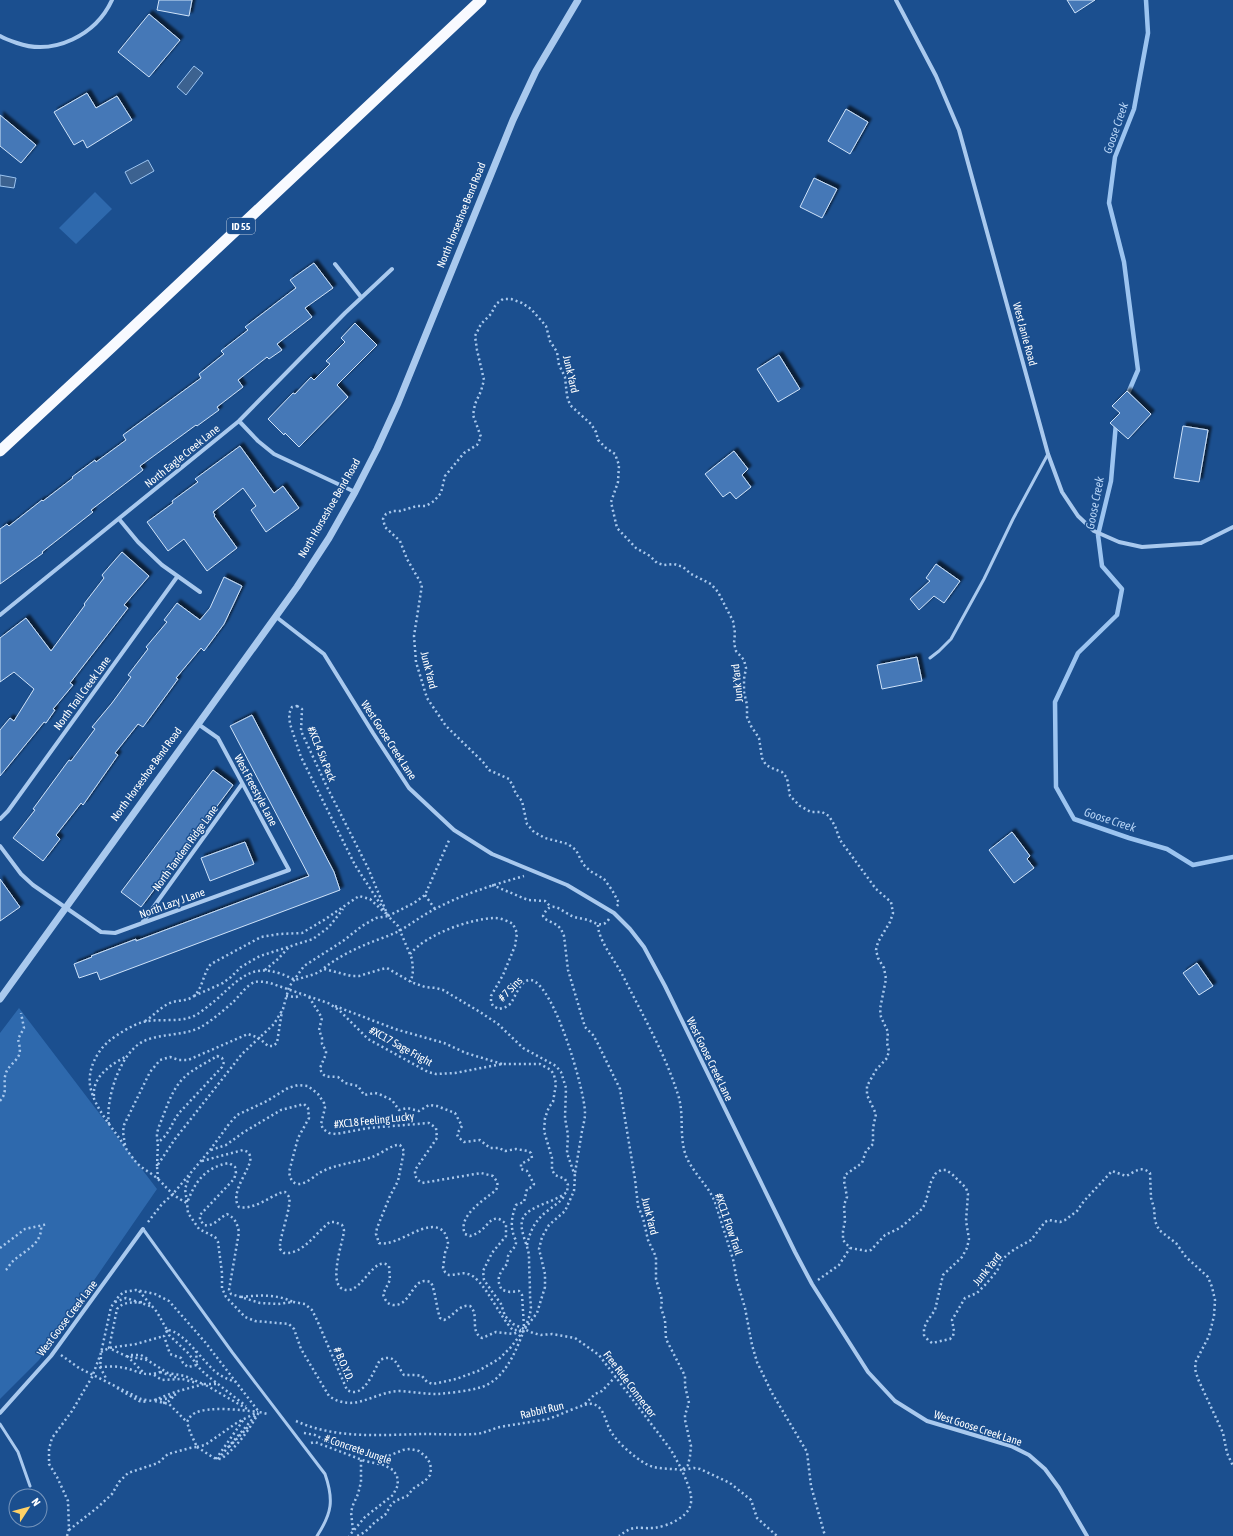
<svg xmlns="http://www.w3.org/2000/svg" width="1233" height="1536" font-family="'Asap Condensed',sans-serif">
<style>
.green{fill:#2e69ad}
.water{fill:#3c6290;stroke:#9cc4f0}
.lines{fill:none;stroke-linecap:round;stroke-linejoin:round}
.stream{stroke:#9cc4f0;stroke-width:4.5}
.building{fill:#4478b7;stroke:#cfe3fa;filter:url(#shadow)}
.path{stroke:#a9c9ee;stroke-width:2.5;stroke-dasharray:2 3;stroke-linecap:butt}
.service{stroke:#a9c9ee;stroke-width:3}
.minor{stroke:#a9c9ee;stroke-width:4}
.tertiary{stroke:#a9c9ee;stroke-width:7}
.trunk{stroke:#f8faff;stroke-width:11}
.labels{text-anchor:middle;stroke-width:3;stroke-linejoin:round;paint-order:stroke}
.shield{fill:#1b4f8f;stroke:#bbcadd;stroke-width:1}
.shield-label{font-size:10px;font-weight:bold;fill:#fff}
.street-label{font-size:11px;fill:#fff;stroke:#1b4f8f}
.water-label{font-size:12px;font-style:italic;fill:#b5d3f5;stroke:#1b4f8f}
</style>
<defs>
<filter id="shadow"><feDropShadow dx="3.5" dy="-3.5" stdDeviation="1" flood-color="#0009"/></filter>
</defs>
<rect width="100%" height="100%" fill="#1b4f8f"/>
<path class="green" d="M95,192L112,209L76,244L59,228Z
M19,1008L157,1189L39,1360L0,1399V1033Z"/>
<path class="water" d="M194,66L203,73L186,95L177,87Z
M148,160L154,171L131,184L125,172Z
M0,175L16,178L14,188L0,186Z"/>
<g class="lines">
<path class="stream" d="M1126,398L1138,370L1124,262L1109,203L1115,157L1134,109L1148,33L1146,0
M1116,423L1111,481L1098,535L1102,566L1122,589L1117,615L1078,653L1055,702L1056,787L1074,819L1129,838L1167,849L1193,865L1233,857"/>
</g>
<path class="building" d="M159,0H192L189,16L157,10Z
M1067,0H1095L1075,13Z
M149,14L180,40L149,77L118,52Z
M87,93L96,108L117,96L132,120L87,148L83,140L74,145L54,112Z
M846,109L868,122L850,154L828,141Z
M0,115L36,145L21,163L0,146Z
M814,178L837,189L822,218L800,207Z
M314,263L333,288L305,308L312,317L277,344L282,350L269,359L267,357L238,380L243,387L217,407L219,410L197,426L196,425L140,466L143,470L91,510L93,512L42,552L43,553L0,584V529L7,524L9,526L42,500L43,501L73,478L72,477L95,460L96,462L126,440L123,435L201,378L199,374L224,354L221,351L248,330L245,327L296,288L290,280Z
M355,323L377,345L337,385L348,397L299,447L285,433L284,435L268,419L293,393L295,394L311,377L314,380L330,364L326,361L345,342L341,338Z
M779,355L800,389L778,402L757,369Z
M1127,391L1151,414L1128,439L1110,423L1120,413L1112,406Z
M1183,426L1208,430L1199,482L1174,478Z
M240,446L274,493L283,486L299,508L266,532L251,510L256,506L243,488L213,512L215,515L214,516L237,548L207,571L184,539L168,551L147,522L173,503L172,501L198,482L195,479Z
M734,451L748,469L742,475L751,487L736,499L730,492L723,497L705,474Z
M122,552L149,576L124,605L128,608L70,683L73,685L53,709L55,710L46,723L44,722L0,776V730L10,718L14,721L34,689L14,672L0,682V638L26,618L51,651L85,605L84,604L104,578L102,575Z
M936,564L960,581L944,603L934,596L919,610L910,599L930,581L926,578Z
M224,577L242,586L224,624L204,651L201,648L176,678L178,679L143,727L138,724L115,753L118,755L83,805L81,803L56,835L60,839L43,861L13,838L35,810L33,809L58,775L69,760L71,761L95,729L92,727L112,703L131,677L128,675L148,649L146,647L167,622L164,620L177,603L200,620L210,608Z
M917,657L922,681L882,689L877,665Z
M252,715L334,872L340,890L100,980L97,972L79,978L74,964L92,957L91,956L136,939V941L309,876L230,726Z
M213,770L233,785L141,907L121,892Z
M1012,832L1030,856L1027,859L1034,868L1014,883L989,850Z
M245,842L254,864L210,881L201,858Z
M0,879L20,907L0,921Z
M1197,963L1213,986L1199,995L1183,973Z"/>
<g class="lines">
<path class="path" d="M297,706L302,709L301,731L327,787L368,868L388,916L355,865L301,757L290,724L289,714L292,707Z
M492,885L528,900L545,901L551,907
M425,895L435,909
M617,906L619,903L612,890L604,879L590,871L583,864L576,850L568,844L545,838L534,832L527,824L522,801L516,794L513,786L509,779L489,770L483,762L446,726L427,698L416,662L414,636L422,585L407,559L400,541L385,527L383,519L386,514L393,511H400L417,506H426L434,501L441,493L445,476L464,453L477,445L481,437L473,415L475,404L481,391L484,380L477,350L475,336L481,324L491,314L496,304L503,299H511L522,303L531,309L546,326L550,341L557,352L559,365L565,377L567,396L570,405L591,424L596,432L598,440L606,448L615,454L619,465L618,482L611,502L617,528L636,548L650,556L657,563L664,565L674,564L683,567L691,574L711,584L718,592L733,621L735,633L734,643L736,651L744,660L746,668L744,679V692L747,705V717L751,726L759,738L762,758L766,765L774,769L782,772L787,778L790,796L800,806L811,812H822L829,816L835,826L840,840L876,889L891,902L893,913L890,922L878,942L876,950L878,958L884,968L886,979L880,1009L881,1017L888,1032L887,1043L889,1051L887,1058L876,1070L867,1086V1095L876,1114L873,1128V1144L866,1151L862,1163L845,1175L844,1181L847,1197L844,1205L845,1221L843,1231V1240L850,1248L867,1251L871,1250L885,1235L900,1228L922,1209L925,1204L931,1182L935,1174L941,1170H946L952,1174L966,1188L968,1194L966,1221L969,1239L967,1248L962,1257L943,1275L935,1310L926,1323L924,1329V1335L928,1340L932,1343L950,1339L953,1336L954,1331L952,1320L965,1298L977,1293L986,1284L997,1271L1002,1260L1008,1254L1015,1249L1031,1240L1045,1222L1049,1220L1060,1222L1065,1220L1077,1211L1084,1201L1112,1171L1126,1176C1135,1172 1141,1165 1150,1173L1151,1198L1154,1208L1155,1221L1159,1230L1176,1243L1186,1257L1208,1277L1212,1287L1215,1300L1214,1316L1209,1336L1196,1361L1195,1369L1198,1379L1223,1433L1227,1453L1233,1466
M388,916L414,903L425,895L450,838
M609,919C602,930 594,921 584,919C580,918 576,918 572,916C561,911 551,898 543,916L545,919L557,925L561,929L564,936L568,970L585,1027L593,1035L597,1042L620,1089L635,1179L638,1206L643,1218L648,1240L656,1257V1279L662,1300L661,1308L665,1320L666,1339L685,1376V1386L689,1403L685,1415V1420L691,1446L690,1456L688,1465L682,1470L694,1468L700,1469L730,1483L751,1500L757,1518L777,1536
M598,925C598,940 616,962 623,976C643,1016 666,1055 679,1098C684,1117 679,1137 686,1156C693,1173 708,1185 715,1202L733,1259L737,1281L745,1308L752,1345L757,1362L772,1393L807,1452L811,1486L825,1536
M410,954C427,934 469,919 495,918C501,918 508,921 513,924L517,933L515,946L503,975L491,996V1002L493,1006L499,1009C503,1008 507,1007 510,1004C516,997 520,979 531,980C554,984 585,1091 585,1113C585,1121 582,1129 581,1137C579,1149 577,1161 575,1173
M324,968C337,958 352,950 367,944C376,940 386,937 395,933C409,926 421,916 435,909C463,894 493,885 524,876
M265,970L278,959L290,946
M194,996L223,983L231,977L241,967L260,956L313,939L329,927L343,909
M286,996L296,997L301,995
M309,997L322,1018L319,1030L322,1038V1044L326,1051V1054L320,1068C323,1079 329,1076 338,1077L345,1083L358,1086L364,1095L375,1093L379,1094L392,1100L399,1110L407,1108L419,1111L429,1105L437,1106L455,1113L462,1126L457,1134L458,1137L464,1142L480,1140L490,1148H499L505,1151L516,1149L528,1151L531,1153L532,1158L521,1164V1169L527,1171L534,1184L532,1187L527,1189L524,1202L516,1205C512,1215 510,1226 514,1236C514,1238 516,1239 516,1241C517,1250 505,1251 508,1263C500,1272 495,1279 502,1290L510,1292L519,1291L522,1295L524,1327
M335,1006L395,1029L444,1043L466,1053L502,1064
M145,1021C155,1015 162,1005 173,1002C180,1000 188,1001 194,996C203,988 203,973 211,964L261,937L279,934L302,933L324,920L359,896L370,899L385,913
M217,1056L222,1058L224,1062L222,1067L180,1112C172,1121 169,1136 158,1142C155,1135 159,1126 162,1119C168,1103 174,1085 188,1074C197,1067 208,1062 217,1056Z
M94,1096C92,1076 112,1064 127,1056
M0,1101C9,1091 2,1083 6,1073C8,1066 16,1062 19,1055C21,1050 19,1044 18,1039L24,1028L21,1013
M109,1124C105,1100 120,1052 144,1041C162,1033 184,1036 201,1027C210,1022 224,1010 232,1003C239,997 246,985 255,982C260,981 265,982 270,983L328,1003L339,1010L368,1039L428,1072L436,1074L455,1073L502,1064H540L551,1070L554,1075L556,1084L553,1102L549,1107L545,1118L544,1131L552,1158V1170L555,1175L565,1179L568,1185L567,1192C556,1202 528,1206 523,1218C518,1229 528,1244 529,1256C529,1269 530,1282 530,1295C530,1301 532,1308 530,1313C529,1319 526,1325 524,1330C516,1351 505,1379 482,1387C468,1391 451,1393 437,1394C425,1394 413,1392 401,1391C374,1391 355,1414 329,1396L301,1349L294,1329L289,1324L255,1321L245,1317L226,1297L222,1288V1273L218,1242L215,1237L199,1229L188,1213L187,1203C173,1196 170,1191 159,1180C152,1173 142,1169 136,1162C130,1155 125,1147 120,1139C109,1124 96,1108 91,1090C86,1072 96,1052 109,1041C118,1034 132,1025 143,1022C159,1018 178,1023 194,1016C202,1012 209,1005 216,1000C244,974 256,960 295,980L315,974L324,969L351,976H359L382,969L387,968L411,982L425,987L436,988L443,990L480,1012L498,1024L523,1048L556,1066L561,1072L566,1088L565,1118L568,1135L567,1153L575,1176L574,1191L565,1211L549,1225L542,1237L539,1249L545,1274V1287L537,1313L511,1347L499,1359L478,1371L456,1379L433,1384L427,1382L422,1376L416,1375H404C396,1365 396,1353 380,1360C374,1370 364,1400 347,1390L317,1320L312,1310L305,1304L293,1302L278,1304L260,1303L231,1294L229,1290L239,1232C237,1223 235,1218 227,1214C219,1218 214,1227 204,1225L200,1220V1215L234,1179L236,1173L235,1167L229,1163C205,1167 195,1182 187,1203
M125,1145L123,1132L124,1125L150,1072L160,1060L170,1057L179,1060H188L248,1034L259,1038L268,1046H273L277,1043L282,1011
M211,1150L226,1145L244,1132L281,1110L304,1104L308,1108L309,1118L298,1138L289,1172C290,1177 291,1182 297,1184C305,1185 313,1177 319,1173C335,1164 355,1163 372,1157C381,1154 392,1144 400,1145L404,1151L398,1181L390,1196L377,1228L376,1234L379,1243C397,1248 429,1215 444,1232C446,1235 448,1240 448,1244C448,1247 446,1249 445,1253C444,1258 444,1263 443,1268L445,1272L449,1275C456,1275 462,1272 468,1274C483,1277 500,1318 513,1330H521
M202,1161L243,1150C246,1151 249,1152 250,1156C254,1166 228,1192 239,1207C253,1210 268,1198 280,1193L285,1192C286,1193 288,1195 289,1197C292,1204 281,1234 280,1244V1249L284,1253C303,1255 316,1232 330,1222H335L342,1225C343,1227 344,1229 344,1231C343,1242 325,1291 348,1290C363,1290 375,1254 389,1266L390,1280L383,1294C385,1300 387,1304 393,1305C407,1306 410,1290 419,1283C423,1280 427,1281 431,1282C436,1294 436,1306 440,1318L444,1320C454,1316 459,1304 470,1306C480,1315 469,1331 482,1338L496,1332L513,1334L523,1330
M157,1166L158,1142
M158,1179L157,1166L175,1139L242,1054L274,1024L283,1009L289,987L304,966L343,941L362,926L376,918L388,916L398,926L412,959L413,971L411,982
M187,1202L185,1189L190,1174
M148,1222L162,1204L172,1195L210,1150L229,1124L237,1115L267,1101L288,1088L298,1085L308,1086L318,1094L324,1103L325,1108L321,1124L323,1129L329,1133L336,1134L369,1128L429,1123L436,1128L437,1138L415,1170C415,1177 416,1179 422,1183L481,1173L493,1176C497,1181 499,1184 496,1190C484,1200 457,1216 465,1234L470,1236C473,1235 476,1234 479,1232C489,1225 493,1211 506,1224V1236L492,1253L483,1271L484,1280L501,1304L505,1316L513,1324L533,1333L541,1335L552,1334L575,1338L599,1355L671,1450L682,1470
M527,1245C530,1231 535,1221 546,1212C553,1206 561,1202 565,1195
M0,1248L25,1229L48,1224
M6,1270C8,1268 10,1264 12,1262C23,1251 43,1245 41,1225
M818,1280L839,1265L850,1248
M139,1291L157,1312L167,1330C184,1330 206,1367 220,1375C225,1378 230,1380 235,1382
M241,1297C259,1295 277,1294 293,1302
M115,1302L126,1298L150,1306
M142,1302C132,1303 124,1301 117,1309L109,1348L126,1356L147,1360L168,1373L185,1376L203,1384
M167,1330L169,1335L188,1353L201,1370L209,1377L246,1406
M167,1331L164,1336L170,1354L181,1358L183,1363L188,1367L197,1365L196,1351
M101,1352L109,1348L136,1344L164,1336
M61,1355L79,1368L141,1399L152,1401L175,1392L204,1384L249,1410
M131,1355H141L148,1359
M127,1356L145,1374
M101,1357L100,1367L107,1380
M100,1367C106,1367 113,1366 119,1367C137,1369 143,1379 163,1371
M160,1372L178,1378
M154,1375L162,1380L182,1379L197,1383
M204,1384H217
M117,1388L139,1401L148,1402
M155,1400L165,1399L177,1394
M155,1401L169,1404L187,1422
M163,1403L169,1401L174,1396
M585,1404L595,1394L602,1391L616,1376
M296,1421C335,1439 380,1435 422,1434C440,1434 458,1435 476,1434C485,1433 492,1429 500,1427C516,1424 532,1422 548,1419C559,1416 585,1402 593,1404C604,1407 605,1420 609,1428C614,1440 635,1458 646,1464C657,1470 670,1468 682,1470C690,1490 700,1507 677,1520C671,1524 661,1527 654,1528C636,1529 635,1524 619,1536
M304,1433L315,1435L327,1441L350,1446L372,1457L382,1458L391,1455L403,1450L410,1449L419,1451L426,1457L430,1463L431,1469L430,1475L425,1481L414,1488L407,1496L395,1501L391,1505L385,1515L375,1522L365,1532L357,1536
M311,1443L315,1442L365,1461L384,1465L393,1470L397,1476L398,1485L393,1495L365,1517L349,1536
M197,1447L214,1458L221,1459C238,1446 249,1430 259,1412
M197,1447L205,1445L238,1422L258,1412
M229,1447L249,1426
M216,1459L244,1419
M218,1459L256,1415
M69,1530L98,1507L112,1494L119,1482L128,1473L158,1463L168,1454L190,1448L197,1447L190,1432L187,1422C189,1418 191,1415 195,1413C208,1406 243,1410 258,1412
M353,1530L351,1512L353,1505L358,1494L361,1482V1459
M67,1536L69,1529L68,1501L57,1477L49,1464V1449L52,1438L72,1411L92,1377L101,1353L111,1307L119,1296L124,1292L136,1290L155,1294L169,1301L205,1342L259,1412L268,1414"/>
<path class="service" d="M930,658L939,651L951,639L984,579L1013,519L1048,454
M143,1229L232,1352L325,1474C334,1500 332,1513 317,1536
M0,1424L18,1452L30,1486"/>
<path class="minor" d="M896,0L936,76L959,130L1048,454L1062,492L1078,516L1094,531L1119,542L1142,547L1201,543L1233,527
M0,36C5,39 11,41 17,43C54,56 96,35 112,0
M335,264L361,297
M239,421L258,441L274,454L355,492
M119,519L138,542L162,565L200,592
M0,615L239,421L345,313L392,269
M275,616L324,654L373,733L409,788L454,830L492,854L567,885L614,913L630,929L644,947L665,986L795,1252L812,1284L868,1372L895,1401L927,1421L1011,1446L1029,1455L1045,1469L1059,1488L1087,1536
M0,819L8,811L177,577
M0,846L21,874L33,885L101,932L115,933L289,870L218,738L198,724
M142,923L242,784
M0,1413L51,1356L143,1229"/>
<path class="tertiary" d="M0,999L297,587L329,538L355,492L377,449L398,403L513,120L536,71L578,0"/>
<path class="trunk" d="M0,451L112,347L481,0"/>
</g>
<g class="labels">
<rect class="shield" x="227" y="218" width="28" height="16" rx="3"/>
<g class="shield-label">
<text x="241" y="230">ID 55</text>
</g>
<g class="street-label">
<text transform="translate(461 215) rotate(-68)" y="4">North Horseshoe Bend Road</text>
<text transform="translate(1025 334) rotate(75)" y="4">West Janie Road</text>
<text transform="translate(571 374) rotate(77)" y="4">Junk Yard</text>
<text transform="translate(182 456) rotate(-39)" y="4">North Eagle Creek Lane</text>
<text transform="translate(329 508) rotate(-60)" y="4">North Horseshoe Bend Road</text>
<text transform="translate(429 670) rotate(76)" y="4">Junk Yard</text>
<text transform="translate(737 683) rotate(-96)" y="4">Junk Yard</text>
<text transform="translate(82 693) rotate(-54)" y="4">North Trail Creek Lane</text>
<text transform="translate(389 740) rotate(57)" y="4">West Goose Creek Lane</text>
<text transform="translate(322 754) rotate(68)" y="4">#XC14 Six Pack</text>
<text transform="translate(146 774) rotate(-54)" y="4">North Horseshoe Bend Road</text>
<text transform="translate(256 790) rotate(62)" y="4">West Freestyle Lane</text>
<text transform="translate(185 848) rotate(-54)" y="4">North Tandem Ridge Lane</text>
<text transform="translate(172 903) rotate(-20)" y="4">North Lazy J Lane</text>
<text transform="translate(510 989) rotate(-46)" y="4"># 7 Sins</text>
<text transform="translate(401 1046) rotate(29)" y="4">#XC17 Sage Fright</text>
<text transform="translate(710 1059) rotate(64)" y="4">West Goose Creek Lane</text>
<text transform="translate(374 1120) rotate(-6)" y="4">#XC18 Feeling Lucky</text>
<text transform="translate(650 1216) rotate(76)" y="4">Junk Yard</text>
<text transform="translate(729 1224) rotate(71)" y="4">#XC11 Flow Trail</text>
<text transform="translate(987 1269) rotate(-51)" y="4">Junk Yard</text>
<text transform="translate(67 1318) rotate(-53)" y="4">West Goose Creek Lane</text>
<text transform="translate(344 1364) rotate(67)" y="4"># B.O.Y.D.</text>
<text transform="translate(630 1384) rotate(53)" y="4">Free Ride Connector</text>
<text transform="translate(542 1410) rotate(-13)" y="4">Rabbit Run</text>
<text transform="translate(978 1428) rotate(18)" y="4">West Goose Creek Lane</text>
<text transform="translate(358 1449) rotate(19)" y="4"># Concrete Jungle</text>
</g>
<g class="water-label">
<text transform="translate(1116 128) rotate(-71)" y="4">Goose Creek</text>
<text transform="translate(1095 503) rotate(-79)" y="4">Goose Creek</text>
<text transform="translate(1110 820) rotate(18)" y="4">Goose Creek</text>
</g>
</g>
<g transform="translate(28 1508) rotate(54)"><circle r="19" fill="#1b4f8f" stroke="#7695bc"/>
<path d="M0-3L7 15L0 10L-7 15Z" fill="#ffd166"/>
<text y="-6" font-size="11" font-weight="bold" text-anchor="middle" fill="#ffffff">N</text>
</g>
</svg>
